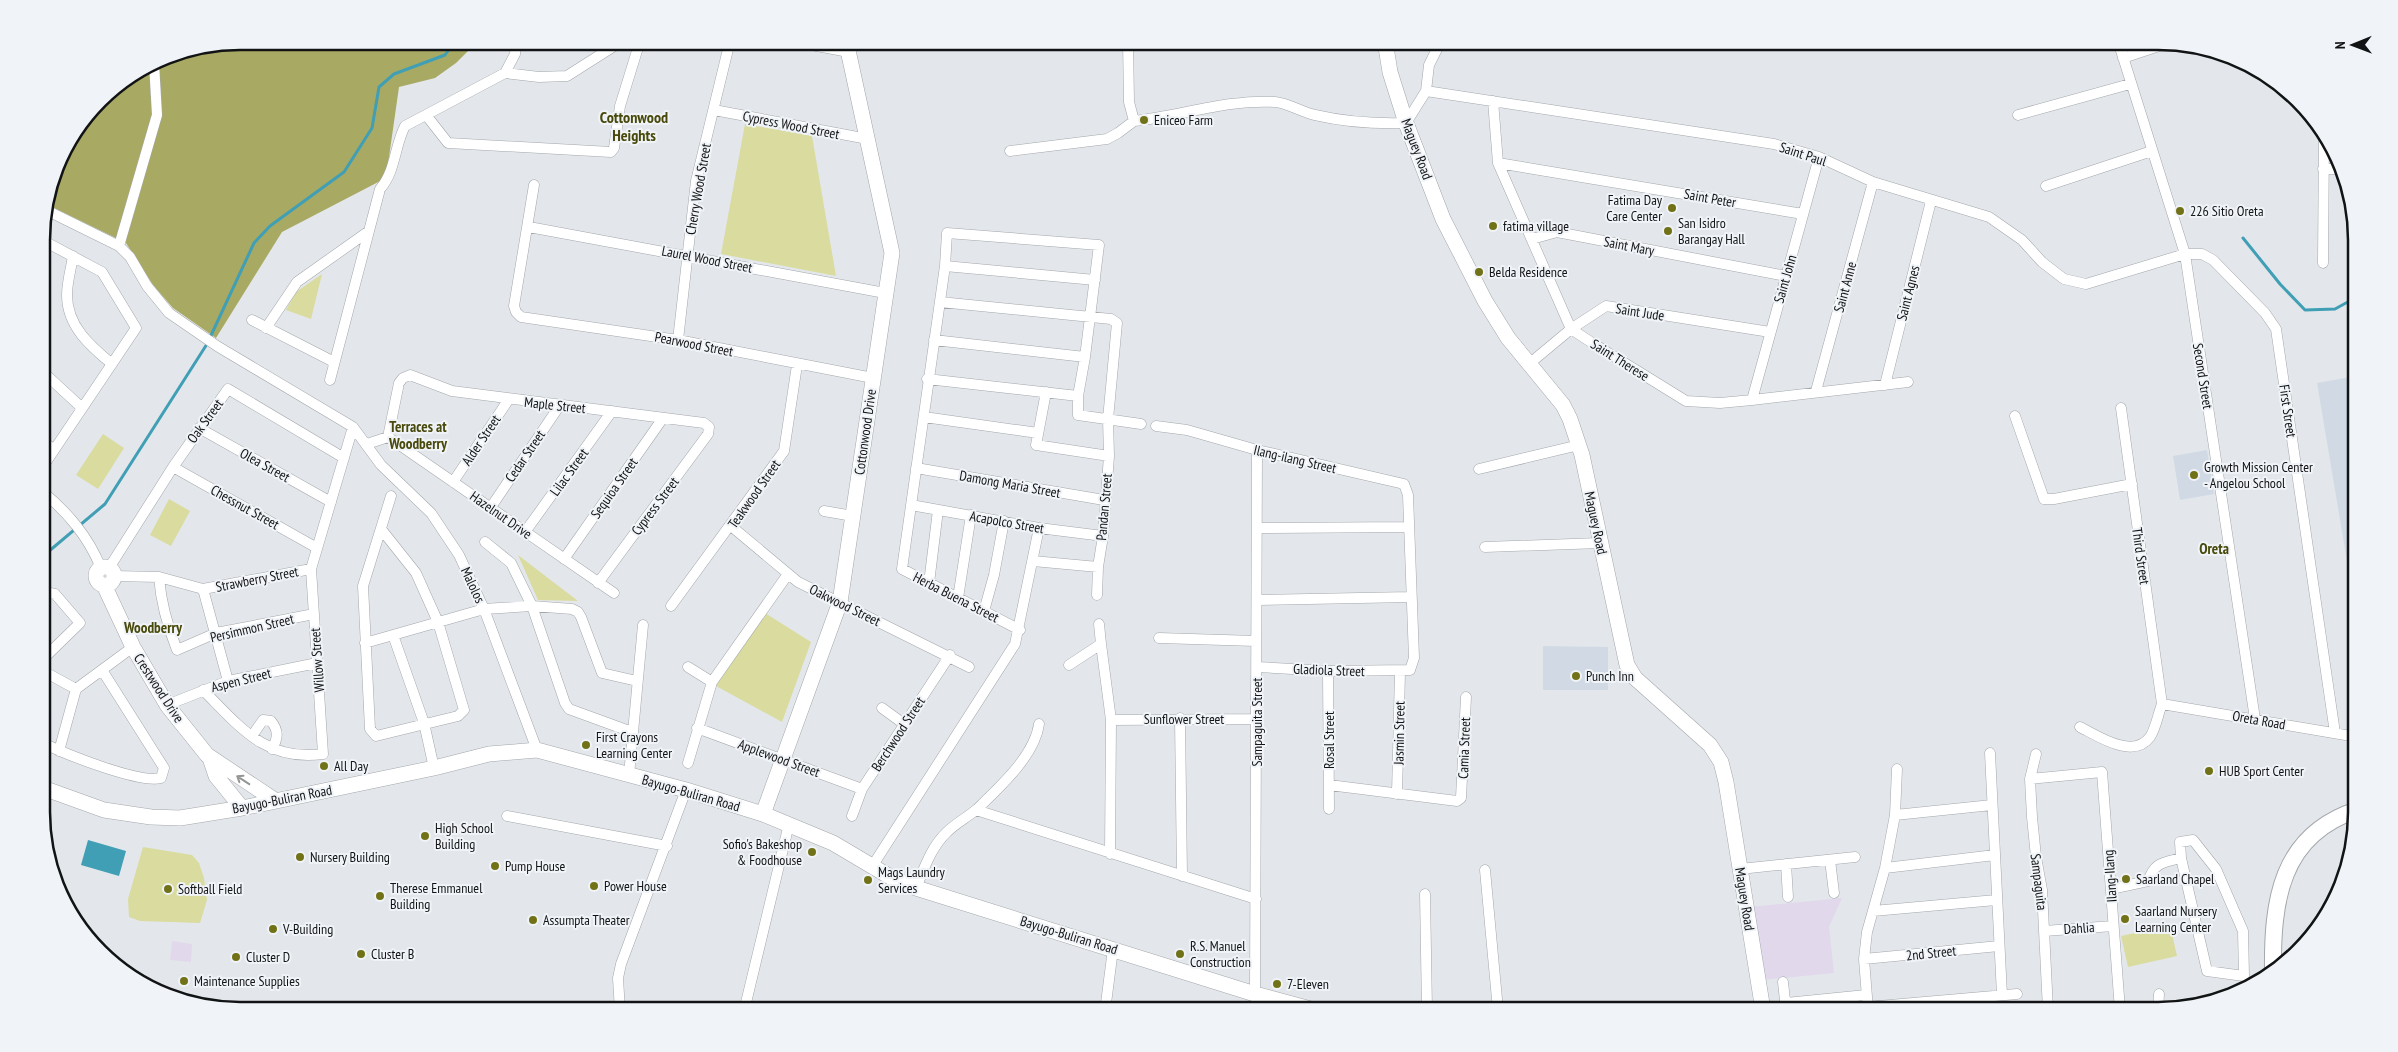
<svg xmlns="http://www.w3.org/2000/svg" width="2398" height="1052" font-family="'PT Sans Narrow',sans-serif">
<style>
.built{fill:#d1dae4}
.industrial{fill:#e1d8ec}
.green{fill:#d9dc9e}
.forest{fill:#a8aa63}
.water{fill:#409fb5}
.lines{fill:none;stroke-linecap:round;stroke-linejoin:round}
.stream{stroke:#409fb5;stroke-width:3}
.street-casing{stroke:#a3a7ab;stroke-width:11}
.secondary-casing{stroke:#a3a7ab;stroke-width:16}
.primary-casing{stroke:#a3a7ab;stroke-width:18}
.street{stroke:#fff;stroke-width:10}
.secondary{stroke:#fff;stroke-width:15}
.primary{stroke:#fff;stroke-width:16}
.oneway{stroke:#949595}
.poi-dot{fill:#717217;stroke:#f0f4f8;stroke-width:2}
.labels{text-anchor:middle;stroke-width:4;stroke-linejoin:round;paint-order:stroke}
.poi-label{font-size:14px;fill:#121314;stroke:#f0f4f8;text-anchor:start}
.street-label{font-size:14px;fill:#121314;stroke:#f0f4f8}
.neighbourhood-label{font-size:15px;font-weight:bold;fill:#48490a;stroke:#f0f4f8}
.quarter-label{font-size:16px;font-weight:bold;fill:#48490a;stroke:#f0f4f8}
.rim{fill:none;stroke:#121314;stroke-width:2.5}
</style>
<rect width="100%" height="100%" fill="#e3e7eb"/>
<path class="built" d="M2356,376V596L2353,597L2317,383Z
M2207,450L2214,494L2180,500L2173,456Z
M1543,646L1608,647V690H1543Z"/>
<path class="industrial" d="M1842,898L1829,927L1834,973L1762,980L1750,907Z
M172,941L192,944L191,962L170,960Z"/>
<path class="green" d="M745,124L812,136L836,276L721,254Z
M322,274L311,319L286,310L296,292Z
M103,434L124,448L98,489L76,475Z
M169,499L190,511L171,546L150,535Z
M518,555L578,601L538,600Z
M765,613L811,642L782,722L716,686Z
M143,847L192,855L199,863L204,878L207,900L200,923L140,921L129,917L128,899Z
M2170,925L2177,956L2128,967L2121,936Z"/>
<path class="forest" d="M240,41H478L456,63L435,78L399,87L386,178L282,232L216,338L173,308L153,285L126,243L48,205L62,152L109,91L164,56Z"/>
<path class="water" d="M88,840L126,851L119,876L81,865Z"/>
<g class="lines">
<path class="stream" d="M2243,238L2280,284L2305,310L2335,309L2355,298
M42,557L105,504L207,344L254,243L270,226L344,172L372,128L379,87L394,74L445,55L455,41"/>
<defs>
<path id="street" d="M790,41L849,52
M1128,41L1129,102L1134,121C1181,116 1228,99 1275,102C1288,103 1301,112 1315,115C1345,122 1375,124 1406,123L1426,91L1774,144L1819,157L1873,182L1989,217L2022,240L2042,262L2064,279L2086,284L2185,254H2202L2213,260L2265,313L2276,329L2335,733
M2118,41L2185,254L2255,719
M2123,58L2168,43
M505,73L515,54L516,41
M1426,91L1429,65L1441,41
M1493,101L1498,163L1571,329L1597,346L1686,401L1720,403L1752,400L1908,382
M714,110L868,139
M426,115L448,143L611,152L614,148L620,106L640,41
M2018,115L2130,84
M1010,151L1107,139L1118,133L1134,121
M1498,163L1803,214
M2323,169H2343
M534,185L514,306L516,312L521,317L678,340L873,378
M2046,186L2152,151
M46,210L119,246L130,257L147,286L169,313L217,346L353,427L381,465L431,513L459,555L484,609L537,750
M529,227L885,293
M1532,239L1557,232L1786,276
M42,240L102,272L136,328L42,468
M119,246L157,115L154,63
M73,256C71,269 67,282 67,295C67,326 90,346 112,364
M2323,263L2324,134
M945,266L1095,280
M940,302L1111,319L1117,323L1108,419L1109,456L1103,536L1098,567L1097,595
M252,320L334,362
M266,328L297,282L369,231
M678,340L696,181L730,41
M934,340L1085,357
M1529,364L1571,329L1606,306L1770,332
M42,371L82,408
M927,379L1078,396
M330,380L380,189C396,171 394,147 405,126L505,73L539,77L567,76L622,41
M1885,385L1931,201
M1816,391L1873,182
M1046,392L1036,445L1109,456
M1752,400L1819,157
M2015,416L2044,499H2054L2132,484
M924,417L1038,433
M1156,426L1187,430L1257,450L1404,484L1408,495L1414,658L1410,670L1328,671L1257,667
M199,428L331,502
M388,437L614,593
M42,440L54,450
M367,444L388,437L399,383L403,378L410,375L452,391L704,423L709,427L708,434L598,583
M173,467L317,548
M916,468L1104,500
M1479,469L1579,445
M453,482L509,399
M42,491C68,513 88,536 101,568
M911,505L1039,528L1103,536
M491,507L560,405
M824,511L853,516
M731,526L798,582L969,667
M1257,528L1409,527
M381,529L416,573L438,622L464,710L458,716L376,736L370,729L363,586L391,496
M525,532L612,411
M485,542L511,563L532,606L565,703L569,709L632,732
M1485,547L1600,543
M564,559L663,418
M1033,561L1098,567
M109,568L173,467L228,389L344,458
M114,576L159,577L203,589L311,569
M159,577C161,604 167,625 177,650L216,633L314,614
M929,583L938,510
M203,589L228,681
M42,596L50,593L55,594L80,623L43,659
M958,598L971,515
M1257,600L1411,597
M671,606L784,451L797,365
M984,611L994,575L1004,521
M1099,624L1101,644
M1020,630L902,569L945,266L947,233L1099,245L1085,357L1078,396V415L1141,424
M393,635L424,723L434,768
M1159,638L1256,641
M365,643L484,609L532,606L572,609L578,612L581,617L602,673L637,681
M1069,665L1101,644L1111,720L1110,854
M688,667L712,682
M43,671L76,689
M1328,671L1329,809
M203,690C240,727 266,762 323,754L311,569L353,427
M2162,704L2357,737
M167,705L228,681L317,663
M882,708L904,724
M1180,718L1182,876
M1111,720L1256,719
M2080,727C2098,736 2133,760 2150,737C2156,728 2158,714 2162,704L2121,408
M697,728L862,789
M252,736L263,720L271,721C279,731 278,738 272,749
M43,743C65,754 140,784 161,778L164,768L102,670
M59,751L76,689L133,647
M1990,753L2002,995
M2036,754L2030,779L2032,817L2036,857L2042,890L2048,1010
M688,763L712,682L788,574
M629,775L643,625
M2030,779L2102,772L2120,1010
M1329,785L1457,801L1461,798L1466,697
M1397,794L1400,672
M976,810L1256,899
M1895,815L1992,805
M507,816L667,846
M852,816L862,789L950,655
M2193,840L2216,869L2243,931L2244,976L2207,971L2181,858L2180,842Z
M1830,860L1834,893
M1786,864L1788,897
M873,865L1015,644L1039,528
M1885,868L1995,855
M1740,869L1855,857
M1485,870L1498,1010
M916,888C924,869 931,847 947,832C956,823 968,817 977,809C1000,787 1035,755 1039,724
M2111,889L2148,881C2155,862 2162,863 2181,858
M1425,894L1427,1010
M1873,911L1996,900
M2044,931L2113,926
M1864,959L1999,946
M1783,982L1786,1010
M1255,994L1257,450
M1786,1003L1866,995
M1867,1007L2017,994
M1868,1010L1864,959L1867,932L1885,868L1895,815L1897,769
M2158,1010L2159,994
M620,1011L618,978L621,964L686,790
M744,1011L789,824
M1105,1011L1113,949"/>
<path id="secondary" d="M1385,41L1390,72L1406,123L1443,219L1485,301L1508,338L1563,405L1570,419L1582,455L1627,665L1635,678L1710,745L1721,762L1726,782L1763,1010
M96 576a9 9 0 1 1 18 0a9 9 0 1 1-18 0Z
M104,585L133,647L167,705L207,755L276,801
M210,758L216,776L242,808
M43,788L104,810L151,817L180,818L242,808L434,768L489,754L537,750L686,790L763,814L833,843L892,878L916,888L1255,994L1318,1011
M763,814L840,602L892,253L846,41"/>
<path id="primary" d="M2273,973C2272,902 2280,835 2357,810"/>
</defs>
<use href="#street" class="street-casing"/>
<use href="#secondary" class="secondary-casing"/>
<use href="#primary" class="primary-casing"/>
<use href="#street" class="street"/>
<use href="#secondary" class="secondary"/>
<use href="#primary" class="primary"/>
</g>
<defs><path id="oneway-shaft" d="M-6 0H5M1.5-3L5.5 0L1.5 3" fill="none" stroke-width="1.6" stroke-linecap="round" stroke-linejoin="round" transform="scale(1.25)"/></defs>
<use class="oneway" href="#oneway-shaft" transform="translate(243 780) rotate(-147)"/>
<g class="poi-dot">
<circle cx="1144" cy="120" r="5"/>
<circle cx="1672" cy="208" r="5"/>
<circle cx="2180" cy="211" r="5"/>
<circle cx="1493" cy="226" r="5"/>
<circle cx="1668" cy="231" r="5"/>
<circle cx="1479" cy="272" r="5"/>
<circle cx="2194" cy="475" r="5"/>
<circle cx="1576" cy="676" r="5"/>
<circle cx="586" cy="745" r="5"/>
<circle cx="324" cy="766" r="5"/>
<circle cx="2209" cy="771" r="5"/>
<circle cx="425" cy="836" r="5"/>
<circle cx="812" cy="852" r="5"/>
<circle cx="300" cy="857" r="5"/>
<circle cx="495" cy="866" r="5"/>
<circle cx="2126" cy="879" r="5"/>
<circle cx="868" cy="880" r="5"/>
<circle cx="594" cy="886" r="5"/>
<circle cx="168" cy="889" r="5"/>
<circle cx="380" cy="896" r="5"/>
<circle cx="2125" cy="919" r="5"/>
<circle cx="533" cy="920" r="5"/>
<circle cx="273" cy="929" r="5"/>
<circle cx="361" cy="954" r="5"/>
<circle cx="1180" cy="954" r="5"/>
<circle cx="236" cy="957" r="5"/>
<circle cx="184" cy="981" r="5"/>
<circle cx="1277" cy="984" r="5"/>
</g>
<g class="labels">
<g class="poi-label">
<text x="1154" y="125">Eniceo Farm</text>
<text x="1662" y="205" text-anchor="end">Fatima Day<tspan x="1662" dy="16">Care Center</tspan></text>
<text x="2190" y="216">226 Sitio Oreta</text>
<text x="1678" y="228">San Isidro<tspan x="1678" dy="16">Barangay Hall</tspan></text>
<text x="1503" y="231">fatima village</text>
<text x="1489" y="277">Belda Residence</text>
<text x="2204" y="472">Growth Mission Center<tspan x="2204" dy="16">- Angelou School</tspan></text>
<text x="1586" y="681">Punch Inn</text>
<text x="596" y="742">First Crayons<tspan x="596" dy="16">Learning Center</tspan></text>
<text x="334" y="771">All Day</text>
<text x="2219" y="776">HUB Sport Center</text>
<text x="435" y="833">High School<tspan x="435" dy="16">Building</tspan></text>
<text x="802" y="849" text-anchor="end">Sofio's Bakeshop<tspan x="802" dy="16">&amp; Foodhouse</tspan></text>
<text x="310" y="862">Nursery Building</text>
<text x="505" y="871">Pump House</text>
<text x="878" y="877">Mags Laundry<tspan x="878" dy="16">Services</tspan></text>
<text x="2136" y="884">Saarland Chapel</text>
<text x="604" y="891">Power House</text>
<text x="390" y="893">Therese Emmanuel<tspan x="390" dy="16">Building</tspan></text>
<text x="178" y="894">Softball Field</text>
<text x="2135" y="916">Saarland Nursery<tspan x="2135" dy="16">Learning Center</tspan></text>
<text x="543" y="925">Assumpta Theater</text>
<text x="283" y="934">V-Building</text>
<text x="1190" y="951">R.S. Manuel<tspan x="1190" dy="16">Construction</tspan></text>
<text x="371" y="959">Cluster B</text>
<text x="246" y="962">Cluster D</text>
<text x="194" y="986">Maintenance Supplies</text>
<text x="1287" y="989">7-Eleven</text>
</g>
<g class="street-label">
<text transform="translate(791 125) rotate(11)" y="5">Cypress Wood Street</text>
<text transform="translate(1417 149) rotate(69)" y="5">Maguey Road</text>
<text transform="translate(1803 154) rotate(18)" y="5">Saint Paul</text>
<text transform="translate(698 189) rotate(-80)" y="5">Cherry Wood Street</text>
<text transform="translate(1710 198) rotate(10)" y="5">Saint Peter</text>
<text transform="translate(1629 246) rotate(11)" y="5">Saint Mary</text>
<text transform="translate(707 259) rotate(11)" y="5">Laurel Wood Street</text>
<text transform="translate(1785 279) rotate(-74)" y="5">Saint John</text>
<text transform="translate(1845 287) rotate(-75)" y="5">Saint Anne</text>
<text transform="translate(1908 293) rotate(-76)" y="5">Saint Agnes</text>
<text transform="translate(1640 312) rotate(9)" y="5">Saint Jude</text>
<text transform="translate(694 344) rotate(11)" y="5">Pearwood Street</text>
<text transform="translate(1620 360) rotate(32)" y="5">Saint Therese</text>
<text transform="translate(2203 376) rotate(81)" y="5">Second Street</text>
<text transform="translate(555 405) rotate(6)" y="5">Maple Street</text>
<text transform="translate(2288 411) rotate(82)" y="5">First Street</text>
<text transform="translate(205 421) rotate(-54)" y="5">Oak Street</text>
<text transform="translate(865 432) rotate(-82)" y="5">Cottonwood Drive</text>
<text transform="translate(481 440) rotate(-56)" y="5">Alder Street</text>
<text transform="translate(525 456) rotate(-56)" y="5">Cedar Street</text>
<text transform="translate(1295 459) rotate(13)" y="5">Ilang-ilang Street</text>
<text transform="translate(265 465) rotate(29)" y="5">Olea Street</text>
<text transform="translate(569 472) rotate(-54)" y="5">Lilac Street</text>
<text transform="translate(1010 484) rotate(10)" y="5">Damong Maria Street</text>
<text transform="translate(614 488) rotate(-55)" y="5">Sequioa Street</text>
<text transform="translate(754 494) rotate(-55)" y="5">Teakwood Street</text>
<text transform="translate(655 506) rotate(-53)" y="5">Cypress Street</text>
<text transform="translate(245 507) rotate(29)" y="5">Chessnut Street</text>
<text transform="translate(1104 507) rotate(-85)" y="5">Pandan Street</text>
<text transform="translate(501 515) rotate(35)" y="5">Hazelnut Drive</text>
<text transform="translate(1007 522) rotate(10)" y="5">Acapolco Street</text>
<text transform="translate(1596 523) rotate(78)" y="5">Maguey Road</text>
<text transform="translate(2141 556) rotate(82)" y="5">Third Street</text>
<text transform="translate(257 579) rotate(-11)" y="5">Strawberry Street</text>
<text transform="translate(473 585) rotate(65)" y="5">Malolos</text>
<text transform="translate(956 597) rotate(27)" y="5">Herba Buena Street</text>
<text transform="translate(845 605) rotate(26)" y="5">Oakwood Street</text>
<text transform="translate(252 628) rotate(-13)" y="5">Persimmon Street</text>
<text transform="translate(317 660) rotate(-94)" y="5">Willow Street</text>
<text transform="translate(1329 670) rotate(2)" y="5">Gladiola Street</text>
<text transform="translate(241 680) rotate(-14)" y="5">Aspen Street</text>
<text transform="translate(159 688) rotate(57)" y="5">Crestwood Drive</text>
<text x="1184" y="724">Sunflower Street</text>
<text transform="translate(2259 720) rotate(10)" y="5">Oreta Road</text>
<text transform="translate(1257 722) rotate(-90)" y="5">Sampaguita Street</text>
<text transform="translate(1399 733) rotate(-89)" y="5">Jasmin Street</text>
<text transform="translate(898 734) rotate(-57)" y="5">Berchwood Street</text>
<text transform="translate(1329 740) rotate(-90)" y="5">Rosal Street</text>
<text transform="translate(1464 748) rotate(-88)" y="5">Camia Street</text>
<text transform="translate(779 758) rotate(20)" y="5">Applewood Street</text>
<text transform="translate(691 793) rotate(16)" y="5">Bayugo-Buliran Road</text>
<text transform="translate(282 799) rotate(-11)" y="5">Bayugo-Buliran Road</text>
<text transform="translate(2110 876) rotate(-94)" y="5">Ilang-Ilang</text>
<text transform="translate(2039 882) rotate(83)" y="5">Sampaguita</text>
<text transform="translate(1745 899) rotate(81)" y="5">Maguey Road</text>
<text transform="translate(2079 928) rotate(-4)" y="5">Dahlia</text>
<text transform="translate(1069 935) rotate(17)" y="5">Bayugo-Buliran Road</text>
<text transform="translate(1931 953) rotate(-6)" y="5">2nd Street</text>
</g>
<g class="neighbourhood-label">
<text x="418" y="432">Terraces at<tspan x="418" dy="17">Woodberry</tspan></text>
<text x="2214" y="554">Oreta</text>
<text x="153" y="633">Woodberry</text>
</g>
<g class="quarter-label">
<text x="634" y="123">Cottonwood<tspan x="634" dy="18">Heights</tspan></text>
</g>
</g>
<path d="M0 0H2398V1052H0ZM240 50H2158A190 190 0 0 1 2348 240V812A190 190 0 0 1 2158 1002H240A190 190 0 0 1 50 812V240A190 190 0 0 1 240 50Z" fill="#f0f4f8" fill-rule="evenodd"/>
<path class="rim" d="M240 50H2158A190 190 0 0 1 2348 240V812A190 190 0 0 1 2158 1002H240A190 190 0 0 1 50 812V240A190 190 0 0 1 240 50Z"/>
<g transform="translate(2353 45) rotate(269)" stroke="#f0f4f8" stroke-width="4" paint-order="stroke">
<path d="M0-4L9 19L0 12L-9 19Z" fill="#121314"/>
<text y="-8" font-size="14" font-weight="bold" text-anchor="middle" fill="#121314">N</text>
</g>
</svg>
